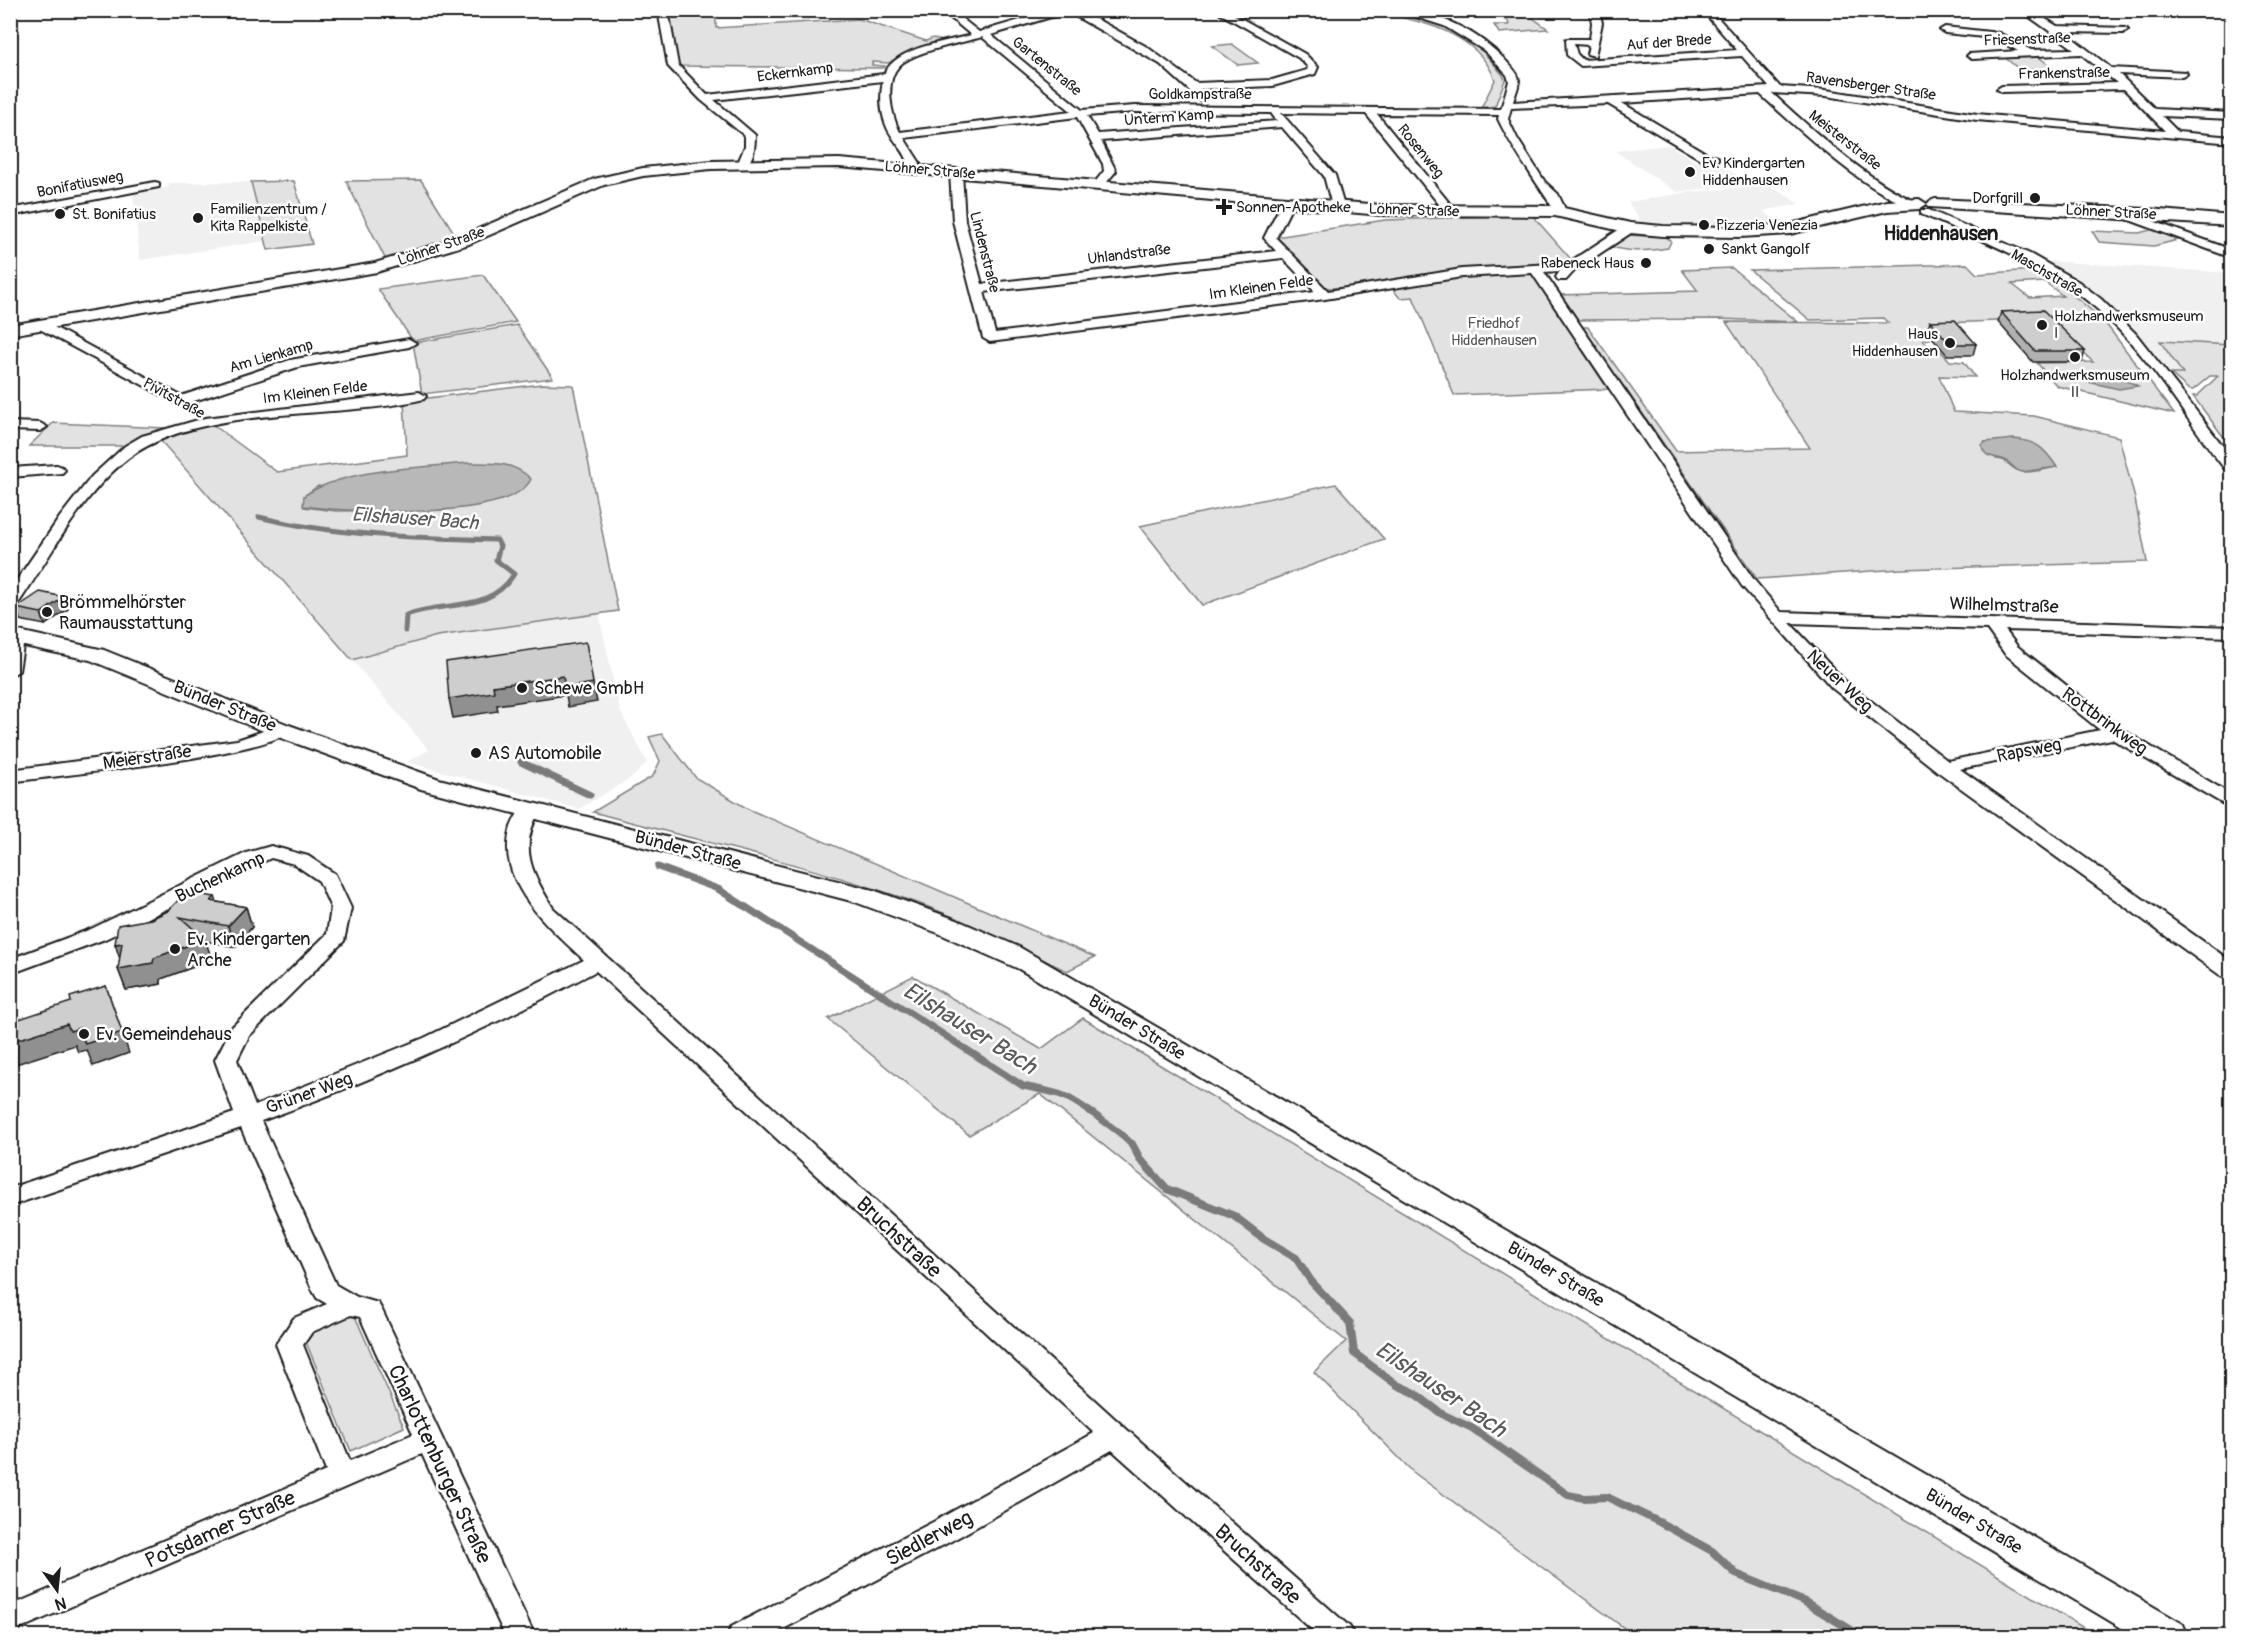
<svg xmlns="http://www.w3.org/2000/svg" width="2242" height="1647" font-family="Pangolin,sans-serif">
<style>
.built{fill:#f0f0f0}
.green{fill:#e2e2e2;stroke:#7f7f7f;stroke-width:1.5;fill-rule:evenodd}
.water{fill:#b8b8b8;stroke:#7a7a7a;stroke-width:1.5}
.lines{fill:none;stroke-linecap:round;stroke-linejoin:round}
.stream-far2{stroke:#7a7a7a;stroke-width:5}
.stream-far1{stroke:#7a7a7a;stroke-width:7}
.stream{stroke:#7a7a7a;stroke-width:8}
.minor-casing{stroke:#1c1c1c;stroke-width:4}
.major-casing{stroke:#1c1c1c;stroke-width:4}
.minor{fill:#fff;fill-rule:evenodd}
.major{fill:#fff;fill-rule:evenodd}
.wall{fill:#b1b1b1;stroke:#1c1c1c;stroke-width:1.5}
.shaded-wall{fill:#909090;stroke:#1c1c1c;stroke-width:1.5}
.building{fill:#cecece;stroke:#1c1c1c;stroke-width:1.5}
.poi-dot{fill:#1c1c1c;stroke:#fff;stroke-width:2}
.labels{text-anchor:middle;stroke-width:5;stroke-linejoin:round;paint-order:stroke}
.far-street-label{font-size:15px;fill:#1c1c1c;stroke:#fff}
.far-poi-label{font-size:15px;fill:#1c1c1c;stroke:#fff;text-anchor:start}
.far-park-label{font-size:15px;fill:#575757;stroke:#fff}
.poi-label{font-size:18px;fill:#1c1c1c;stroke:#fff;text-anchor:start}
.street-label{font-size:18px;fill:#1c1c1c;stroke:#fff}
.far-district-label{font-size:20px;font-weight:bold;fill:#1c1c1c;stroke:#fff}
.water-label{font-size:20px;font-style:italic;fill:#5a5a5a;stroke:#fff}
.near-street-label{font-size:21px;fill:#1c1c1c;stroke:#fff}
.near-water-label{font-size:24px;font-style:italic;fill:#5a5a5a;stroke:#fff}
</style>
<rect width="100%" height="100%" fill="#fff"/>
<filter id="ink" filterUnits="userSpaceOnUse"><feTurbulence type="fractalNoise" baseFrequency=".0167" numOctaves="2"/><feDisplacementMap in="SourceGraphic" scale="12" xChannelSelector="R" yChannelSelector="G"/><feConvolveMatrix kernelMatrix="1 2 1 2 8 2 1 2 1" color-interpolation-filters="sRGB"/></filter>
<g filter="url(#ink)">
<path class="built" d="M1669,145L1697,162L1714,161L1749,183L1677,192L1615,151Z
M251,182L266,241L140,260L133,194L169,187V183Z
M1770,185L1799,204L1763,211L1784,226L1751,228L1643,226L1628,202L1690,192Z
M2047,261L2231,273V377L2171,374L2128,321L2108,302L2042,262Z
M599,614L620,711L647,762L634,776L579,809L407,762L429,750L352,660L437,636Z"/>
<path class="green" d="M716,11V28L859,19L926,41L933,38L945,42L903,54L889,63L872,62V65L885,66L883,68L678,66L670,12Z
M1370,11C1402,10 1441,19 1468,38C1481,48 1492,62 1503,75L1505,80L1495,106L1481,108L1495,80C1478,31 1415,19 1370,11Z
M1485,11H1523L1548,29L1499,33L1494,25H1509L1508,21Z
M1232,44L1258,63L1238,65L1212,46Z
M2035,54L2054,69L2020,70L2003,56Z
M421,180L458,239L386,260L346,181Z
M294,181L312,244L268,250L251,182Z
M1532,215L1570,258L1560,265L1529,270L1608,389L1454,395L1413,297L1400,298L1391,287L1324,288L1276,237L1385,220Z
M2154,229L2181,239L2154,246L2099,242L2092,231L2139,233Z
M1627,235L1666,237L1671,241L1668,248C1648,251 1629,253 1609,246Z
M1967,264L1977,274L2033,270L2067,290L2103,320L2174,414L2057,386L2037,363L2093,362L2048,319L1945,323L1947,328H1922L1930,339L1923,340L1930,348H1938L1950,361L1964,362L1975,377L1939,376L1954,412L2034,416L2119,437L2135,499L2147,562L1901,569L1757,579L1627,391L1579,327H1588L1676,451L1810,448L1726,322L1888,323L1883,318L1810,320L1750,270ZM2045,282L2063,296L2030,298L2012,284ZM2010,441L2056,467C2046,469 2027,475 2017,470C2008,466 2007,459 1996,459L1985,442Z
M1732,268L1798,322L1720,319L1574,320L1559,295L1698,291L1682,270Z
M483,275L516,322L413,341L378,289Z
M517,325L553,378L422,394L413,343Z
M2160,341L2231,345V447L2193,396H2197L2218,376H2210L2193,390H2189L2171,374H2183Z
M542,384L573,385L618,611L437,636L352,660L160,440L212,424L277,472L407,455L404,401ZM318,486L446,510L336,511L304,507V496Z
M53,423L167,428L127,446H29Z
M1336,484L1384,539L1202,605L1140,526Z
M662,734L696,778L748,809L1095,957L1067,971C1015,946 964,919 909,900C806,864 698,841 593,812L653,776L660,761L649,737Z
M913,976L1041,1049L1083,1018L2097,1636H1718L1707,1630L1700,1636H1635L1413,1472L1314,1372L1346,1341L1040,1094L969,1135L828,1019Z
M354,1314L404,1427L351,1451L303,1335Z"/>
<path class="water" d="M2113,374L2138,386L2119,389L2084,381L2083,378Z
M2014,439C2037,441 2044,448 2057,467L2022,472C2014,470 2012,464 2005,460C1996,456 1983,459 1982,445L1985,442Z
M468,463C492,463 513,461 531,479C511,522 346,512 303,506L304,496C344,468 419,468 468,463Z"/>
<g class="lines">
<path class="stream-far2" d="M259,517C336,536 418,538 497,540L500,546L496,560L514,574C489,614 445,600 406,615L405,631"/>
<path class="stream-far1" d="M521,762L590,795
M658,867L718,889L1023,1086C1036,1089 1052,1091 1064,1096C1076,1101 1127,1136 1132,1145"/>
<path class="stream" d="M1132,1144L1140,1159L1167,1189L1234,1216L1264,1239L1296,1258L1311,1281L1350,1323L1354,1353L1397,1385L1413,1392L1442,1414L1472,1428L1568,1495L1584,1498L1607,1497L1659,1522L1712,1551L1736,1574L1805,1602L1861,1636"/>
<defs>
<path id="minor" d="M658,10H668L678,65L707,95L884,74C898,46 943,43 971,35L941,10H951L979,32L1054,10H1080L1147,47L1196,83L1272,80L1307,70L1308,67L1299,58L1214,10H1226L1305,54L1318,67L1315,74L1273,86L1200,89L1206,98L1201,101L1160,64L1068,12L991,35L1082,110L1135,106L1501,109L1509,81L1507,75L1485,51L1444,26L1394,10C1435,10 1477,30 1506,61C1510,66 1518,72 1519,80C1519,86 1515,95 1513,102L1769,87L1742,56L1581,66L1567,55L1566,39H1590L1592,23L1590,10H1599L1602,23L1595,56L1587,54L1589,45L1574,44L1577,54L1583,60L1737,50L1702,10H1711L1780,87L1826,90L1977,114L2165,131L2124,89L2002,92L1997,89L2002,86L2117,83L2081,54L1972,59L1967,56L1969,54L2018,51L1994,38L1945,33L1940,30L1945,27L1999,33L2031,50L2074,49L2020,10H2031L2057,26L2126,28L2128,30L2123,33L2065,32L2111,68L2186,72L2187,74L2182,77L2119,74L2155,109L2232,113V119L2162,116L2178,132L2232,137V143L1977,120L1826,96L1772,93C1809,127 1871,184 1917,202L1919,204L1913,207C1870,196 1795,126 1760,94L1622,103L1709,155L1718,157V161L1702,160L1608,104L1511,108L1508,119L1517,138L1545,182L1558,194L1566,211L1560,215L1556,213C1537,182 1514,153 1498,119L1499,115L1377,114L1455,210L1457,212L1451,216L1447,214L1366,114L1281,113L1335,175L1344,206L1338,209L1332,206L1324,176L1282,127L1101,141L1116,171L1102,188L1098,189L1092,186L1104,171L1103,164L1077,117L904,138L920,163L909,171L903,168L908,162C905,152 898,146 893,138C881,121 879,100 883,81L714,100L755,135C755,145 754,162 744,166L738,163L745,146V136L701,100L668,66ZM982,37L1071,111L900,132C891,115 884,82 899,66C913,51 962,43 982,37ZM1135,112L1271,113L1277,121L1098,134L1087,116Z
M956,170L962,173L965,221L982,284L1276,251L1264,238L1282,202L1288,199L1294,202L1276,238L1328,291L1462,269L1568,263L1626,225H1634V231L1575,270L1566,280H1558L1556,277L1560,271L1544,272L1754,580L1781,612L2232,627V637L2005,630L2017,646L2121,729L2232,795V809L2112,739L1960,769L2232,962V980L2224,978L1937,771L1832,688L1742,586L1532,273L1462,277L1325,299L990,342L983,338L953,221L950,173ZM1283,258L1315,292L995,333L984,292ZM1790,623L1987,629L2005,654L2100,730L1948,761L1844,680Z
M155,182L159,183V187L10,216V209Z
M2120,209L2232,250V258L2116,215L2114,213Z
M1921,210H1929L2030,254L2079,282L2101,299L2136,334L2180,390L2232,458V473L2227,472C2183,416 2146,348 2090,303C2040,262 1979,239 1921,214Z
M41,320L181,396L290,360L409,339L416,343L409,347L298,367L191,402L196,406L189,410L36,327V321Z
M419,392L426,396L424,399C335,421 192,402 121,464C77,502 49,559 16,607L10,608V590L60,517L92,476L125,446L142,436L205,418Z
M10,422L40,423L47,427L40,431L10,430Z
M57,465L62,467L65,470L62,473L10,477V468Z
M23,633L32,638L23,646L19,671L10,676V639Z
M281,725L287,726L290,730C273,755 52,776 10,782V770L237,740Z
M531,803L541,809C517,847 532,873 553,908L1124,1427L1350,1627L1354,1636H1319L1112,1450L955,1539L770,1636H727L731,1627L935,1521L1094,1433L596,971C488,1029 376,1079 261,1121L336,1285L357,1297L378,1303L382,1310L535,1636H505L422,1454L10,1633V1606L326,1471L276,1344L294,1318L327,1304L317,1298L313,1291L241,1128L10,1206V1188L234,1113L215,1060L232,1027L327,934L331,908L319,881L294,864L271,858L105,939L10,974V959L91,929L246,853L271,846L308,856L335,874L351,908L344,941L249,1036L237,1060L255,1106L424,1038L584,960C550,928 494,882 511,827C515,817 521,806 531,803ZM351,1315L360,1317L413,1434L350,1461L303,1345L312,1332Z"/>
<path id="major" d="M839,159L1381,205L1555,206L1630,223L1663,226L1740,227L1790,224L1887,201L1919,199L1927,204L1919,209L1887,211L1790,234L1740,237L1663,236L1630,233L1555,216L1381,215L839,167L711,169L643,176L604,185L469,244L377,272L10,335V325L375,263L457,238L594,179L643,168L711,161Z
M1935,199L2148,209L2232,216V226L1930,207L1927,204L1930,201Z
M10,629L104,650L289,725L439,779L873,890L957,920L1019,947L2183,1624L2188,1636H2135L1019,969L938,933L855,902L421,789L273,735L90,660L10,643Z"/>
</defs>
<use href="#minor" class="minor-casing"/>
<use href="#major" class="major-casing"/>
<use href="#minor" class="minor"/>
<use href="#major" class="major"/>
</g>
<path class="wall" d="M2001,312L2085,351L2082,362H2033L1998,322Z
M1930,321L1976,344L1973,355H1947L1927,331Z
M64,597L68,609L45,625L20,620L16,608Z
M215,897L217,902L246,907L252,927L235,947L205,941L212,960L161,979V984L126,990L118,969L151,919Z"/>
<path class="shaded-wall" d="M64,597L68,609L45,625L41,613Z
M563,676L593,683L597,702L568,707L566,695L497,705L498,711L453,718L449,699L493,686Z
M246,907L252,927L235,947L228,926Z
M205,939L212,960L161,979V984L126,990L118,969L154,958Z
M122,943V965L115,944Z
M106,986L129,1053L93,1066L87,1050L78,1052L75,1045L10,1066V1042Z"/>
<path class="building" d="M2043,310L2085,351H2035L2001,312Z
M1955,320L1976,344H1950L1930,321Z
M40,592L64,597L41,613L16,608Z
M586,642L593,683L565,688L563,676L493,686L494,692L449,699L446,662Z
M186,892L215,897L211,901L246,907L228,926L180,917L205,939L154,958L153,963L118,969L122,943L115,944L118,925L151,919L168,911Z
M106,986L122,1032L85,1044L80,1028L70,1031L67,1024L10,1042V1022L71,1002L70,997Z"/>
</g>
<g class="poi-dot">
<circle cx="1690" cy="172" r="6"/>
<circle cx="2035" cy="198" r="6"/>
<path d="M1221 198h6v6h6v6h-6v6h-6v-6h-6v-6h6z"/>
<circle cx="60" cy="214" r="6"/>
<circle cx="198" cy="218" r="6"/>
<circle cx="1704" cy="225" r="6"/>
<circle cx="1709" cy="249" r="6"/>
<circle cx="1646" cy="263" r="6"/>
<circle cx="2042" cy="325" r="6"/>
<circle cx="1950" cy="343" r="6"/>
<circle cx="2075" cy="357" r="6"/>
<circle cx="47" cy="612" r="6"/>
<circle cx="522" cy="688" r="6"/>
<circle cx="476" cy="753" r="6"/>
<circle cx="175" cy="949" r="6"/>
<circle cx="84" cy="1034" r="6"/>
</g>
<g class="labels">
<g class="far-street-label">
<text transform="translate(2027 39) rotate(-2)" y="5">Friesenstraße</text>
<text transform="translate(1669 42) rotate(-4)" y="5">Auf der Brede</text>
<text transform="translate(1047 66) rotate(39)" y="5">Gartenstraße</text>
<text transform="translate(795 72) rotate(-7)" y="5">Eckernkamp</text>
<text transform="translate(2064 73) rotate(-1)" y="5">Frankenstraße</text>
<text transform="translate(1871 86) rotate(8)" y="5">Ravensberger Straße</text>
<text x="1200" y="99">Goldkampstraße</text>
<text transform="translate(1169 117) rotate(-4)" y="5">Unterm Kamp</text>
<text transform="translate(1845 140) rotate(38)" y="5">Meisterstraße</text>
<text transform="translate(1421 151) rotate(51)" y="5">Rosenweg</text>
<text transform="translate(930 170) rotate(5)" y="5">Löhner Straße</text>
<text transform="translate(80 184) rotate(-11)" y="5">Bonifatiusweg</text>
<text transform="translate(1414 210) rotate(2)" y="5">Löhner Straße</text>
<text transform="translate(2111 212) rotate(3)" y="5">Löhner Straße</text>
<text transform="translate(441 246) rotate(-19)" y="5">Löhner Straße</text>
<text transform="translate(985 252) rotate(76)" y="5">Lindenstraße</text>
<text transform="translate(1129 254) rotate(-7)" y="5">Uhlandstraße</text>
<text transform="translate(2047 273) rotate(30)" y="5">Maschstraße</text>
<text transform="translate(1261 287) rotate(-8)" y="5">Im Kleinen Felde</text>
<text transform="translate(271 356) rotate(-16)" y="5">Am Lienkamp</text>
<text transform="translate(315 392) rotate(-7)" y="5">Im Kleinen Felde</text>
<text transform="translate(174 398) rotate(29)" y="5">Pivitstraße</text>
</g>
<g class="far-poi-label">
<text x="1702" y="168">Ev. Kindergarten<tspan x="1702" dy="17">Hiddenhausen</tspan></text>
<text x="2023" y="203" text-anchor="end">Dorfgrill</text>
<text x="1236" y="212">Sonnen-Apotheke</text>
<text x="210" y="214">Familienzentrum /<tspan x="210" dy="17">Kita Rappelkiste</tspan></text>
<text x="72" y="219">St. Bonifatius</text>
<text x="1716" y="230">Pizzeria Venezia</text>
<text x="1721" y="254">Sankt Gangolf</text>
<text x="1634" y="268" text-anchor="end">Rabeneck Haus</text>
<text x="2054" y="321">Holzhandwerksmuseum<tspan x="2054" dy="17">I</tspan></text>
<text x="1938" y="339" text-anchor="end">Haus<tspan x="1938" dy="17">Hiddenhausen</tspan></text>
<text x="2075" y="380" text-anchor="middle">Holzhandwerksmuseum<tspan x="2075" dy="17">II</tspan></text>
</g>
<g class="far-park-label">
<text x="1494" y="328">Friedhof<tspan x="1494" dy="17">Hiddenhausen</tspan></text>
</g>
<g class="poi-label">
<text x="59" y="608">Brömmelhörster<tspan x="59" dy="21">Raumausstattung</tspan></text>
<text x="534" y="694">Schewe GmbH</text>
<text x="488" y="759">AS Automobile</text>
<text x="187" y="945">Ev. Kindergarten<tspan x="187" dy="21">Arche</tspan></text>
<text x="96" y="1040">Ev. Gemeindehaus</text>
</g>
<g class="street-label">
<text transform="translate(2004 605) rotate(2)" y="6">Wilhelmstraße</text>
<text transform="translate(1840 681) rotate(43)" y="6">Neuer Weg</text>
<text transform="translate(225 706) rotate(22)" y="6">Bünder Straße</text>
<text transform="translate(2105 721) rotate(36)" y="6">Rottbrinkweg</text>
<text transform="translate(2029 750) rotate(-11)" y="6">Rapsweg</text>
<text transform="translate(147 757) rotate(-8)" y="6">Meierstraße</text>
<text transform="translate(688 850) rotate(15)" y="6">Bünder Straße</text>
<text transform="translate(220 877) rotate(-25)" y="6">Buchenkamp</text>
<text transform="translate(1137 1027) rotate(31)" y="6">Bünder Straße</text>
<text transform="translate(309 1093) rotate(-20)" y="6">Grüner Weg</text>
<text transform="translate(1556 1274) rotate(31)" y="6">Bünder Straße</text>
<text transform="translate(1974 1521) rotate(31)" y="6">Bünder Straße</text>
</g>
<g class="far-district-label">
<text x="1941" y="240">Hiddenhausen</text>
</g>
<g class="water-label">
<text transform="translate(415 518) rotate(4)" y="7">Eilshauser Bach</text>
</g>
<g class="near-street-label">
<text transform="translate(899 1237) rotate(43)" y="7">Bruchstraße</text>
<text transform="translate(440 1464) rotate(65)" y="7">Charlottenburger Straße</text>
<text transform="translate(220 1529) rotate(-24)" y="7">Potsdamer Straße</text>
<text transform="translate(929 1538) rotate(-28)" y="7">Siedlerweg</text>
<text transform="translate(1258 1564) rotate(42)" y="7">Bruchstraße</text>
</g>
<g class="near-water-label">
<text transform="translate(970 1028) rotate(32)" y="8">Eilshauser Bach</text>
<text transform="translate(1441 1389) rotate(34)" y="8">Eilshauser Bach</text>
</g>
</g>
<rect width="2242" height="1647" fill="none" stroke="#fff" stroke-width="36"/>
<rect x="18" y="18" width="2206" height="1611" fill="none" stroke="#1c1c1c" stroke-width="2" filter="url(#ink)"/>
<g transform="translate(57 1590) rotate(165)" stroke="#ffffff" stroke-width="4.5" paint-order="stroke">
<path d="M0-4.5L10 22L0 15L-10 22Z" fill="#1c1c1c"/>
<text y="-9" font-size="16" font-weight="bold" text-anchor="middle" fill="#1c1c1c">N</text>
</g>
</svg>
